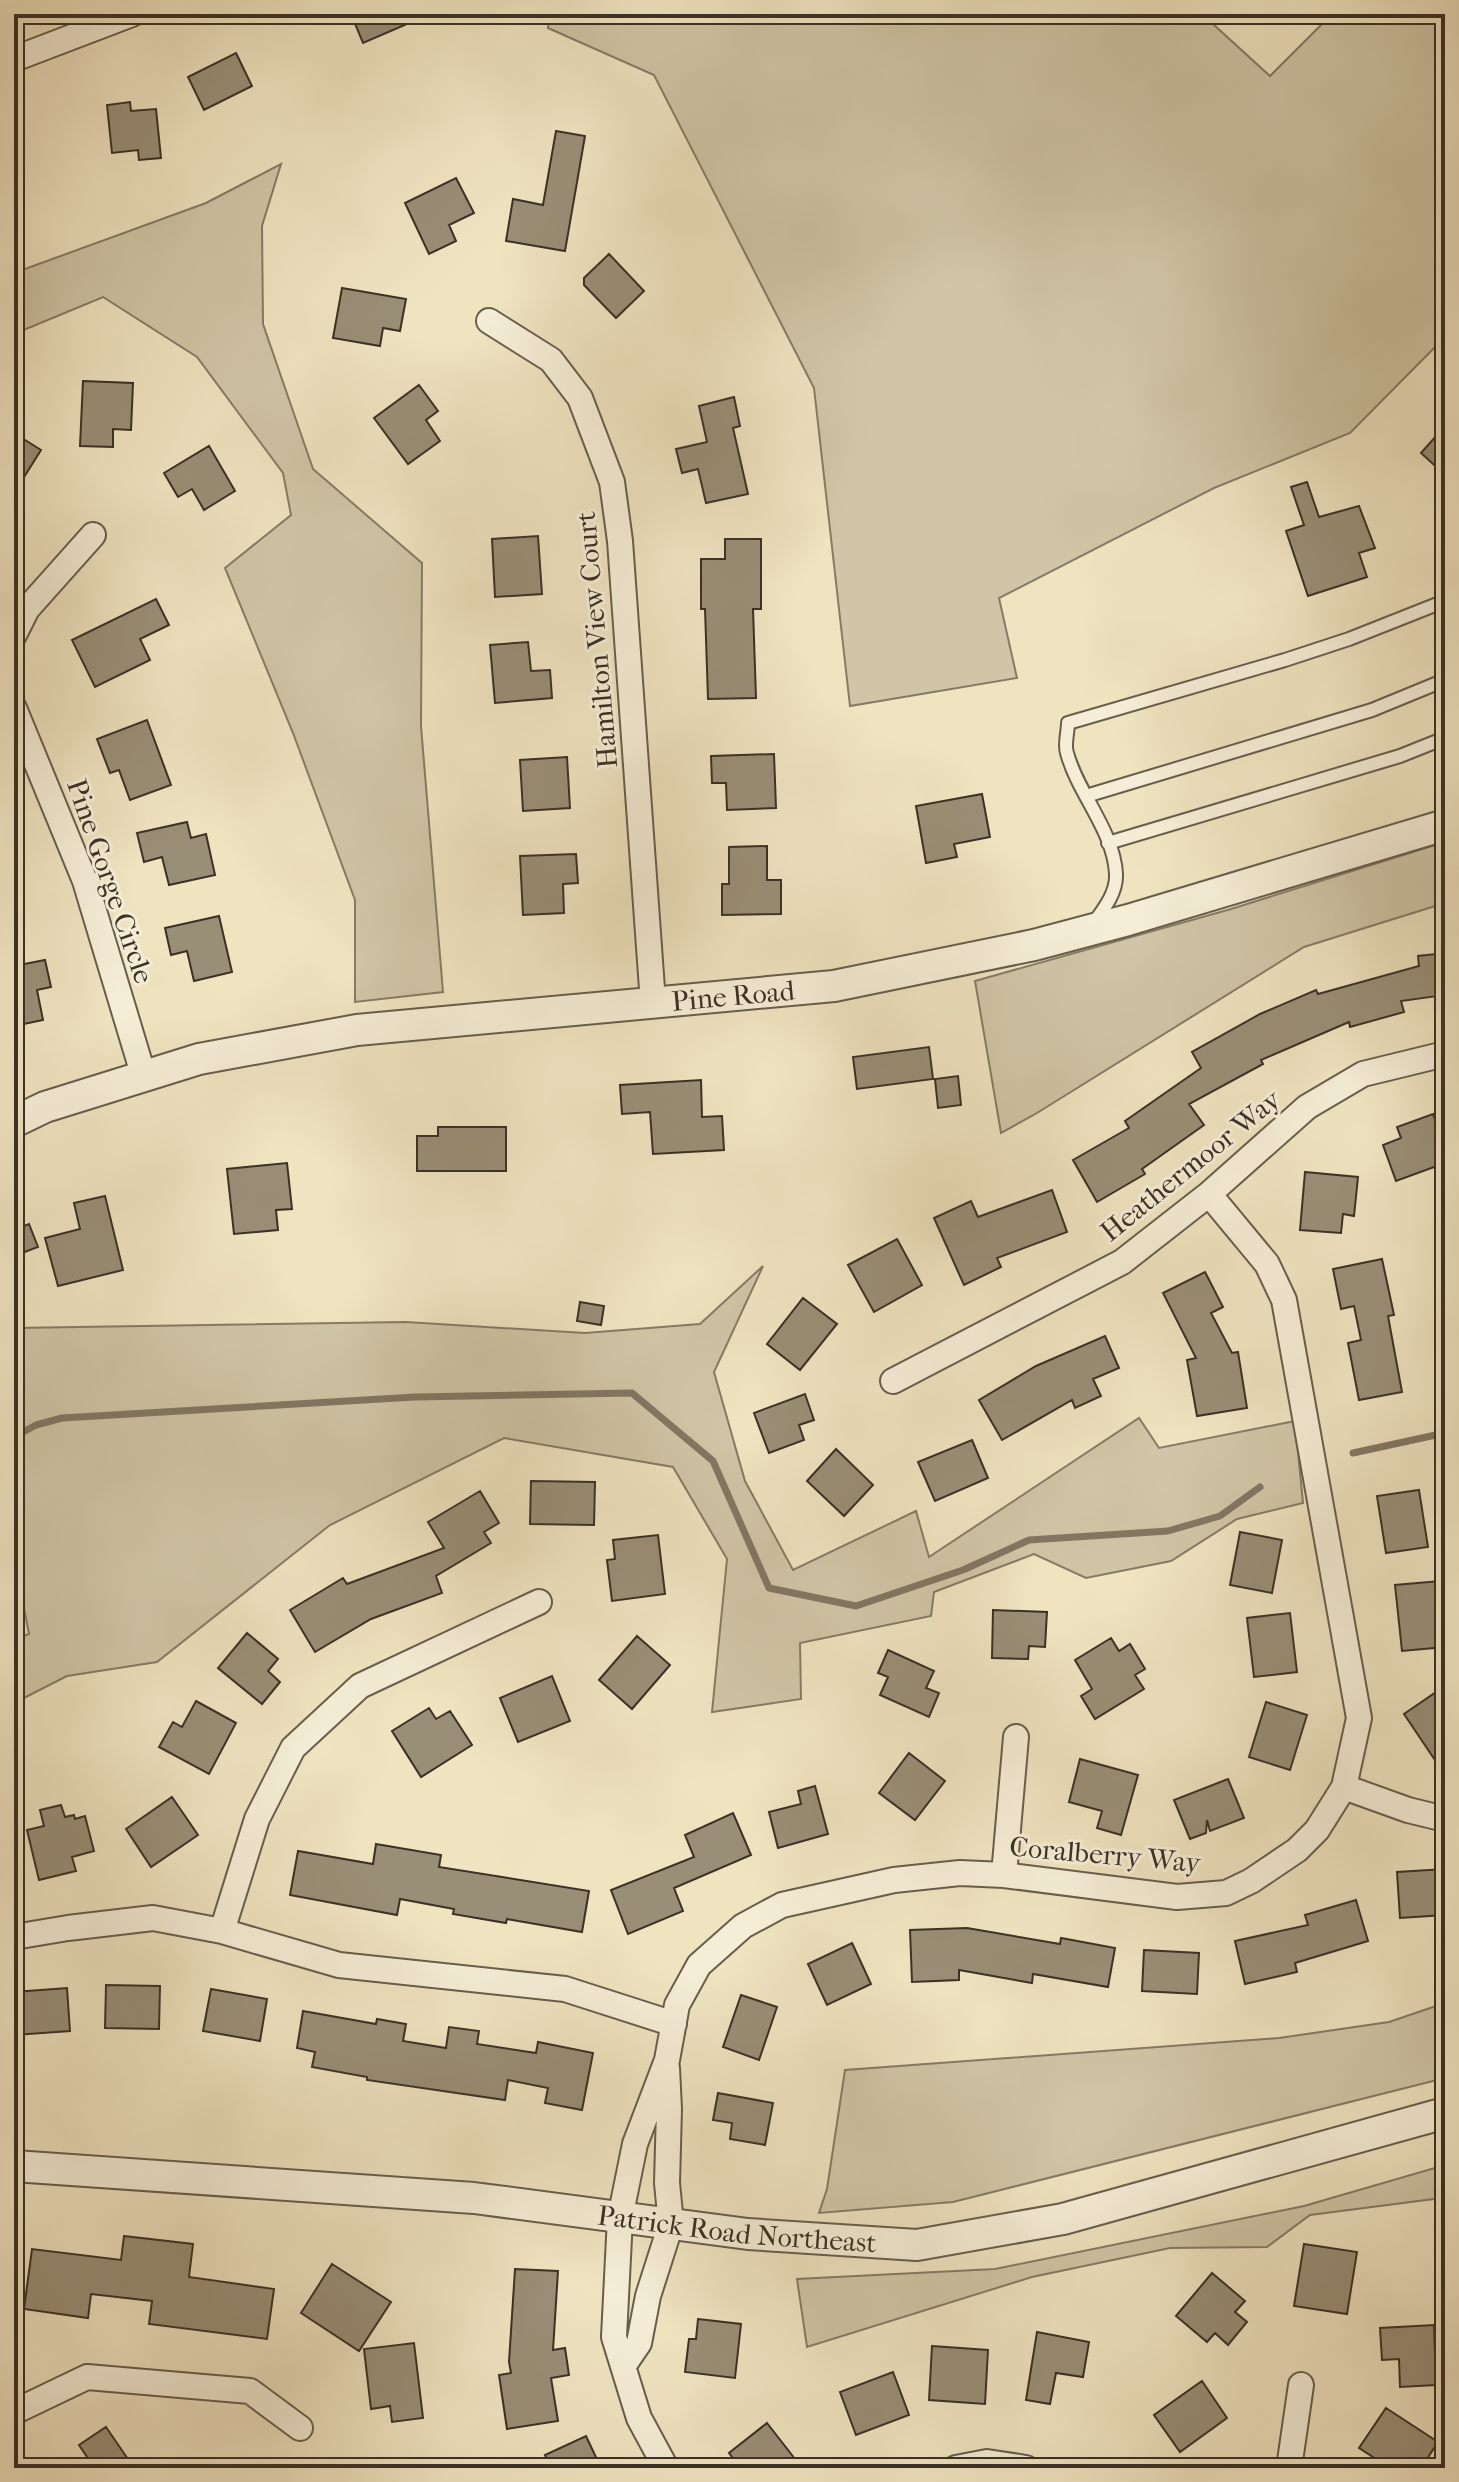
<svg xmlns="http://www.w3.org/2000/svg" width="1459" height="2482" font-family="'IM FELL French Canon',serif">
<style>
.green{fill:#d0c5a6;stroke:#867b66;stroke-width:2}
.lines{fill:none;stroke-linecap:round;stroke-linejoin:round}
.stream{stroke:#827763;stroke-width:7}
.building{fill:#998e76;stroke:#3b3126;stroke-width:2}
.service-casing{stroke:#685e4c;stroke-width:16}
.minor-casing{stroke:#685e4c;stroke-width:28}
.tertiary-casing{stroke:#685e4c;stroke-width:34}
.service{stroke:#f5edd6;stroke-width:12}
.minor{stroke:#f5edd6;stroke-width:24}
.tertiary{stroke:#f5edd6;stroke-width:30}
.labels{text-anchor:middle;stroke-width:6;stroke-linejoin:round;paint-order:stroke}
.street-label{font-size:28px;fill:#3b3126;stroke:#f5edd6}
</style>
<rect width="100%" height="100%" fill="#efe3c0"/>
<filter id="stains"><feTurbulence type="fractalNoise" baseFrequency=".0025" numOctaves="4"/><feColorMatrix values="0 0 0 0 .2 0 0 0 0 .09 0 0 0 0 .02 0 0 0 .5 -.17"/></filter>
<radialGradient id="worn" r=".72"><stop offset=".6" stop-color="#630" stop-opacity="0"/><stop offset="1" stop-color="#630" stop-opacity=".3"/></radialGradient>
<path class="green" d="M549,14H1202L1270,76L1332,14H1445V337L1350,433L1214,488L999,598L1017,678L850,706L814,388L654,75L548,28Z
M281,164L262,226L263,324L313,469L422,563L421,726L443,992L355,1002V900L293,733L225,568L291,515L283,473L197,357L103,297L14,334V273L206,203Z
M1445,842V903L1304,947L1037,1113L1001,1133L975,981L1231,909Z
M763,1266L714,1372L745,1481L793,1570L916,1511L929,1557L1139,1418L1159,1448L1295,1421L1303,1503L1237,1519L1171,1561L1086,1578L1034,1554L934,1592L931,1616L800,1643L801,1699L712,1712L727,1559L673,1467L504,1438L330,1525L157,1662L67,1676L14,1703V1639L29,1634L14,1556V1328L406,1322L585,1333L700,1324Z
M1445,2003V2078L953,2202L819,2213L827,2189L845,2070L1279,2038L1389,2022Z
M1445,2165V2196L1434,2199L1310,2215L1267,2247L1170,2248L1032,2277L807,2347L797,2279L995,2269L1304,2206Z"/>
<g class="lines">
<path class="stream" d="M14,1437L36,1425L62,1418L415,1397L632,1393L713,1461L769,1588L856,1606L963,1570L1029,1540L1168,1531L1220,1516L1260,1487
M1353,1453L1445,1433"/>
</g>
<path class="building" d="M351,14H430L363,43Z
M236,53L252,86L204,110L188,77Z
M130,102L131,111L156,109L161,158L139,160L138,150L112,153L107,105Z
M556,131L585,136L565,251L506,241L513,199L543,205Z
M456,178L474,213L449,225L456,241L429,254L405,203Z
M609,254L644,291L616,318L584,285V278Z
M342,288L406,299L400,331L383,328L380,346L333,338Z
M83,381L133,383L131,430L113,429V447L80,446Z
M419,385L438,411L426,420L440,441L408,464L374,418Z
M734,397L740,426L733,428L748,494L706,503L698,469L682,473L676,449L707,442L699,406Z
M1445,426V475L1421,453Z
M14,433L41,450L14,493Z
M209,446L235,491L204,510L192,489L178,497L164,473Z
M1307,482L1319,517L1359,506L1375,548L1359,553L1367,577L1308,596L1286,531L1304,525L1291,487Z
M538,536L542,594L495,597L492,539Z
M725,539H761V609H753L756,698L708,699L705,609H701V559H725Z
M156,599L169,625L140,639L150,660L95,687L72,640Z
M528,642L531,671L550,670L552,698L495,703L490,645Z
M147,720L171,785L130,800L119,770L110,773L97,739Z
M774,754L776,808L727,810L726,783H712L711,756Z
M567,757L570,808L523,811L520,760Z
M982,794L990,837L954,844L957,857L926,863L916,806Z
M187,822L191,838L206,834L215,875L169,885L162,857L144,862L137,833Z
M767,846V880H781V914L722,915V884H729V847Z
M576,854L578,883L563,884L564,913L523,915L520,856Z
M219,916L232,972L194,981L187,951L171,955L165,928Z
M1445,953V995L1401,1001L1404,1012L1350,1027L1349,1022L1261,1060L1263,1064L1189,1104L1204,1125L1142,1169L1145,1174L1097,1202L1073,1160L1129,1128L1125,1121L1201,1068L1192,1052L1260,1014L1316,990L1318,994L1419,966L1418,956Z
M45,960L51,987L37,990L43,1020L14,1026V966Z
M929,1047L933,1079L857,1089L853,1057Z
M958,1076L961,1105L938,1108L935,1079Z
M701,1080L702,1117L722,1116L724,1150L653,1154L650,1112L622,1114L620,1085Z
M1433,1114L1445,1147V1163L1396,1181L1383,1145L1401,1138L1397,1127Z
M438,1127H506V1171H417V1136H438Z
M287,1163L292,1209L276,1210L278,1230L234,1234L227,1169Z
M1305,1172L1358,1177L1354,1216L1343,1214L1341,1233L1300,1230Z
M1052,1190L1067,1232L997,1258L1001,1267L964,1285L934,1218L971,1201L978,1217Z
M105,1196L123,1270L58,1286L45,1238L80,1229L74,1203Z
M29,1224L38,1247L14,1256V1230Z
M897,1239L922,1285L874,1312L848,1265Z
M1382,1259L1394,1315L1388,1316L1402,1392L1359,1400L1348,1343L1361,1340L1354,1306L1341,1309L1333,1269Z
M1205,1272L1223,1307L1211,1313L1232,1353L1238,1352L1247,1408L1197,1416L1187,1360L1196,1358L1163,1293Z
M803,1298L837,1324L800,1370L767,1344Z
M580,1302L604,1306L601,1325L577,1321Z
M1105,1336L1119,1368L1093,1379L1101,1396L1075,1408L1072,1400L1002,1440L979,1400L1036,1366Z
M805,1394L814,1420L799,1425L804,1440L769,1453L754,1413Z
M972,1440L988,1478L935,1501L918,1462Z
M836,1449L873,1485L844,1516L807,1481Z
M531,1481L595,1482L594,1525L530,1524Z
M1419,1490L1428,1547L1386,1553L1377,1496Z
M480,1491L499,1523L484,1532L491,1543L436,1576L442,1593L371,1619L315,1652L290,1610L343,1578L347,1584L444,1548L428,1522Z
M1240,1532L1282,1540L1272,1593L1230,1585Z
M658,1535L665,1594L612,1601L607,1560L615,1559L613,1540Z
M1440,1581L1445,1647L1402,1651L1395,1585Z
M993,1610L1047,1612L1045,1647L1029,1646L1028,1659L992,1658Z
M1290,1613L1297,1672L1254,1677L1247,1618Z
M247,1633L278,1659L268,1671L280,1682L262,1704L218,1668Z
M637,1636L670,1665L632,1709L599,1680Z
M1111,1638L1119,1651L1130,1644L1145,1669L1135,1675L1144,1689L1095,1719L1081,1696L1092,1689L1075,1660Z
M888,1650L934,1671L926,1688L939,1693L929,1717L880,1695L888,1677L878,1673Z
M552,1676L570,1721L518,1742L500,1698Z
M1445,1686V1775L1404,1714Z
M196,1701L236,1723L209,1774L159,1747L173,1722L182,1727Z
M1266,1702L1307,1715L1290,1770L1249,1757Z
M429,1708L436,1719L450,1711L472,1745L421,1777L392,1731Z
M909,1753L945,1781L915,1820L879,1793Z
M1080,1759L1138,1775L1121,1835L1097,1828L1102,1811L1069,1802Z
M1228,1779L1244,1818L1210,1831L1207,1820L1206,1833L1190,1839L1174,1800Z
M815,1786L828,1834L778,1848L769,1812L801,1804L798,1791Z
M172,1797L198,1835L151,1867L126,1829Z
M61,1805L65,1817L74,1815L75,1819L85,1816L94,1851L72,1857L76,1871L39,1880L27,1830L44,1826L40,1810Z
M733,1813L751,1855L674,1888L683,1911L628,1934L611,1890L694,1857L685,1835Z
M376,1844L441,1855L439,1867L589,1891L582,1932L507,1919L506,1923L453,1914L454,1909L400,1899L397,1915L290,1895L298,1851L373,1864Z
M1445,1869V1915L1400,1918L1397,1872Z
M1356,1900L1368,1941L1295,1963L1297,1972L1245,1984L1235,1941L1308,1925L1305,1915Z
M967,1928L1060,1944L1061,1938L1115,1948L1108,1987L1033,1974L1032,1983L959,1970V1980L912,1982L910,1930Z
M852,1943L871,1984L827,2005L808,1964Z
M1144,1950L1199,1953L1197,1994L1142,1991Z
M106,1985L160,1986L159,2029L105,2028Z
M67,1988L70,2031L15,2035L14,1992Z
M211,1989L267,1999L260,2041L203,2031Z
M741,1995L777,2007L759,2060L723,2047Z
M303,2011L376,2024L377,2019L406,2024L403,2041L446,2048L449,2027L479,2031L477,2044L536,2053L538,2042L593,2053L582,2110L545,2103L548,2088L508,2080L505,2100L367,2080V2077L312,2067L315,2052L297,2048Z
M718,2093L773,2103L765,2145L730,2139L732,2123L713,2120Z
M124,2236L193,2244L189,2277L274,2289L267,2339L149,2324L152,2301L91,2294L88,2318L24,2309L32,2249L121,2260Z
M1304,2244L1357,2252L1347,2314L1294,2306Z
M332,2264L391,2302L359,2351L301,2313Z
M515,2269L558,2271L553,2350L565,2348L569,2375L551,2378L558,2421L507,2429L499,2375L511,2373L509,2362Z
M1212,2273L1245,2301L1235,2312L1247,2322L1228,2345L1215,2333L1207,2342L1176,2316Z
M698,2319L741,2324L735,2378L685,2372L689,2339H696Z
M1434,2325L1436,2385L1400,2387L1399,2359L1382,2360L1380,2328Z
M1037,2332L1089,2342L1083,2377L1056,2373L1050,2404L1026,2400Z
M414,2343L423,2418L392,2422L390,2406L371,2409L364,2349Z
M932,2346L988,2350L985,2404L929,2400Z
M893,2372L909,2415L856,2435L840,2392Z
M1202,2381L1227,2418L1180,2452L1154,2415Z
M1386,2408L1438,2442L1421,2468H1390L1359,2448Z
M767,2423L802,2468H740L729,2453Z
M106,2427L134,2468H71L87,2457L79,2445Z
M586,2436L601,2468H551L545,2455Z"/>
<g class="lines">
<defs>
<path id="service" d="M1086,796L1372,710L1445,680
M1108,843L1400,756L1445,738
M1093,924C1103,910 1117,893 1116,874C1114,831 1078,794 1067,753C1064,745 1068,732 1068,723L1285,660L1349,639L1445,601"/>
<path id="minor" d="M14,59L132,14
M489,321L551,360L580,398L612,482L620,541L653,1003
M14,635L27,609L93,535
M14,708L85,881L144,1077
M893,1381L1122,1262L1209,1194L1307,1107L1363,1074L1445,1054
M1344,1787L1408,1810L1445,1819
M1004,1875L1016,1737
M222,1931L257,1819L293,1748L360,1686L539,1602
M14,1937L68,1928L153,1918L222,1931L339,1965L565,1989L674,2024
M624,2365L639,2343L648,2296L671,2224L667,2183L669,2109L667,2068
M14,2412L87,2377L250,2391L300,2428
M666,2468L639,2418L614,2337L620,2218L635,2144L667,2060L677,2005L699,1965L743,1926L782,1905L894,1880L960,1873L1004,1875L1177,1897L1226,1893L1251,1881L1297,1850L1317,1830L1344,1787L1359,1718L1284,1300L1267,1264L1209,1194
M956,2468L987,2462L1026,2468
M1289,2468L1301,2385"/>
<g id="tertiary">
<path id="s1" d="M14,1122L45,1107L199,1059L357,1030L834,986L1034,945L1128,920L1445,825"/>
<path id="s2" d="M14,2166L474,2198L748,2234L917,2245L1063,2219L1445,2113"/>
</g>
</defs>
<use href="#service" class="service-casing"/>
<use href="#minor" class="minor-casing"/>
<use href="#tertiary" class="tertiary-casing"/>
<use href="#service" class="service"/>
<use href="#minor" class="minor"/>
<use href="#tertiary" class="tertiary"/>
</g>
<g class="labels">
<g class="street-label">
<text transform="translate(596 640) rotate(-95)" y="10">Hamilton View Court</text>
<text transform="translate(111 881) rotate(71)" y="10">Pine Gorge Circle</text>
<text dy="10" stroke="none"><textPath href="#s1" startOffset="734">Pine Road</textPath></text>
<text transform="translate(1190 1165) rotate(-39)" y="10">Heathermoor Way</text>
<text transform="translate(1105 1854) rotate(5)" y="10">Coralberry Way</text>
<text dy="10" stroke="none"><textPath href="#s2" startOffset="726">Patrick Road Northeast</textPath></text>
</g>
</g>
<rect width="1459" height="2482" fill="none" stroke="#efe3c0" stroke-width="48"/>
<rect x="16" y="16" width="1427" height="2450" fill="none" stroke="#3b3126" stroke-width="4"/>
<rect x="24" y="24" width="1411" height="2434" fill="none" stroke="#3b3126" stroke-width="2"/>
<rect width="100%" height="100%" filter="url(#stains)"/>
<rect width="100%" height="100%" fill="url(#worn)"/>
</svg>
